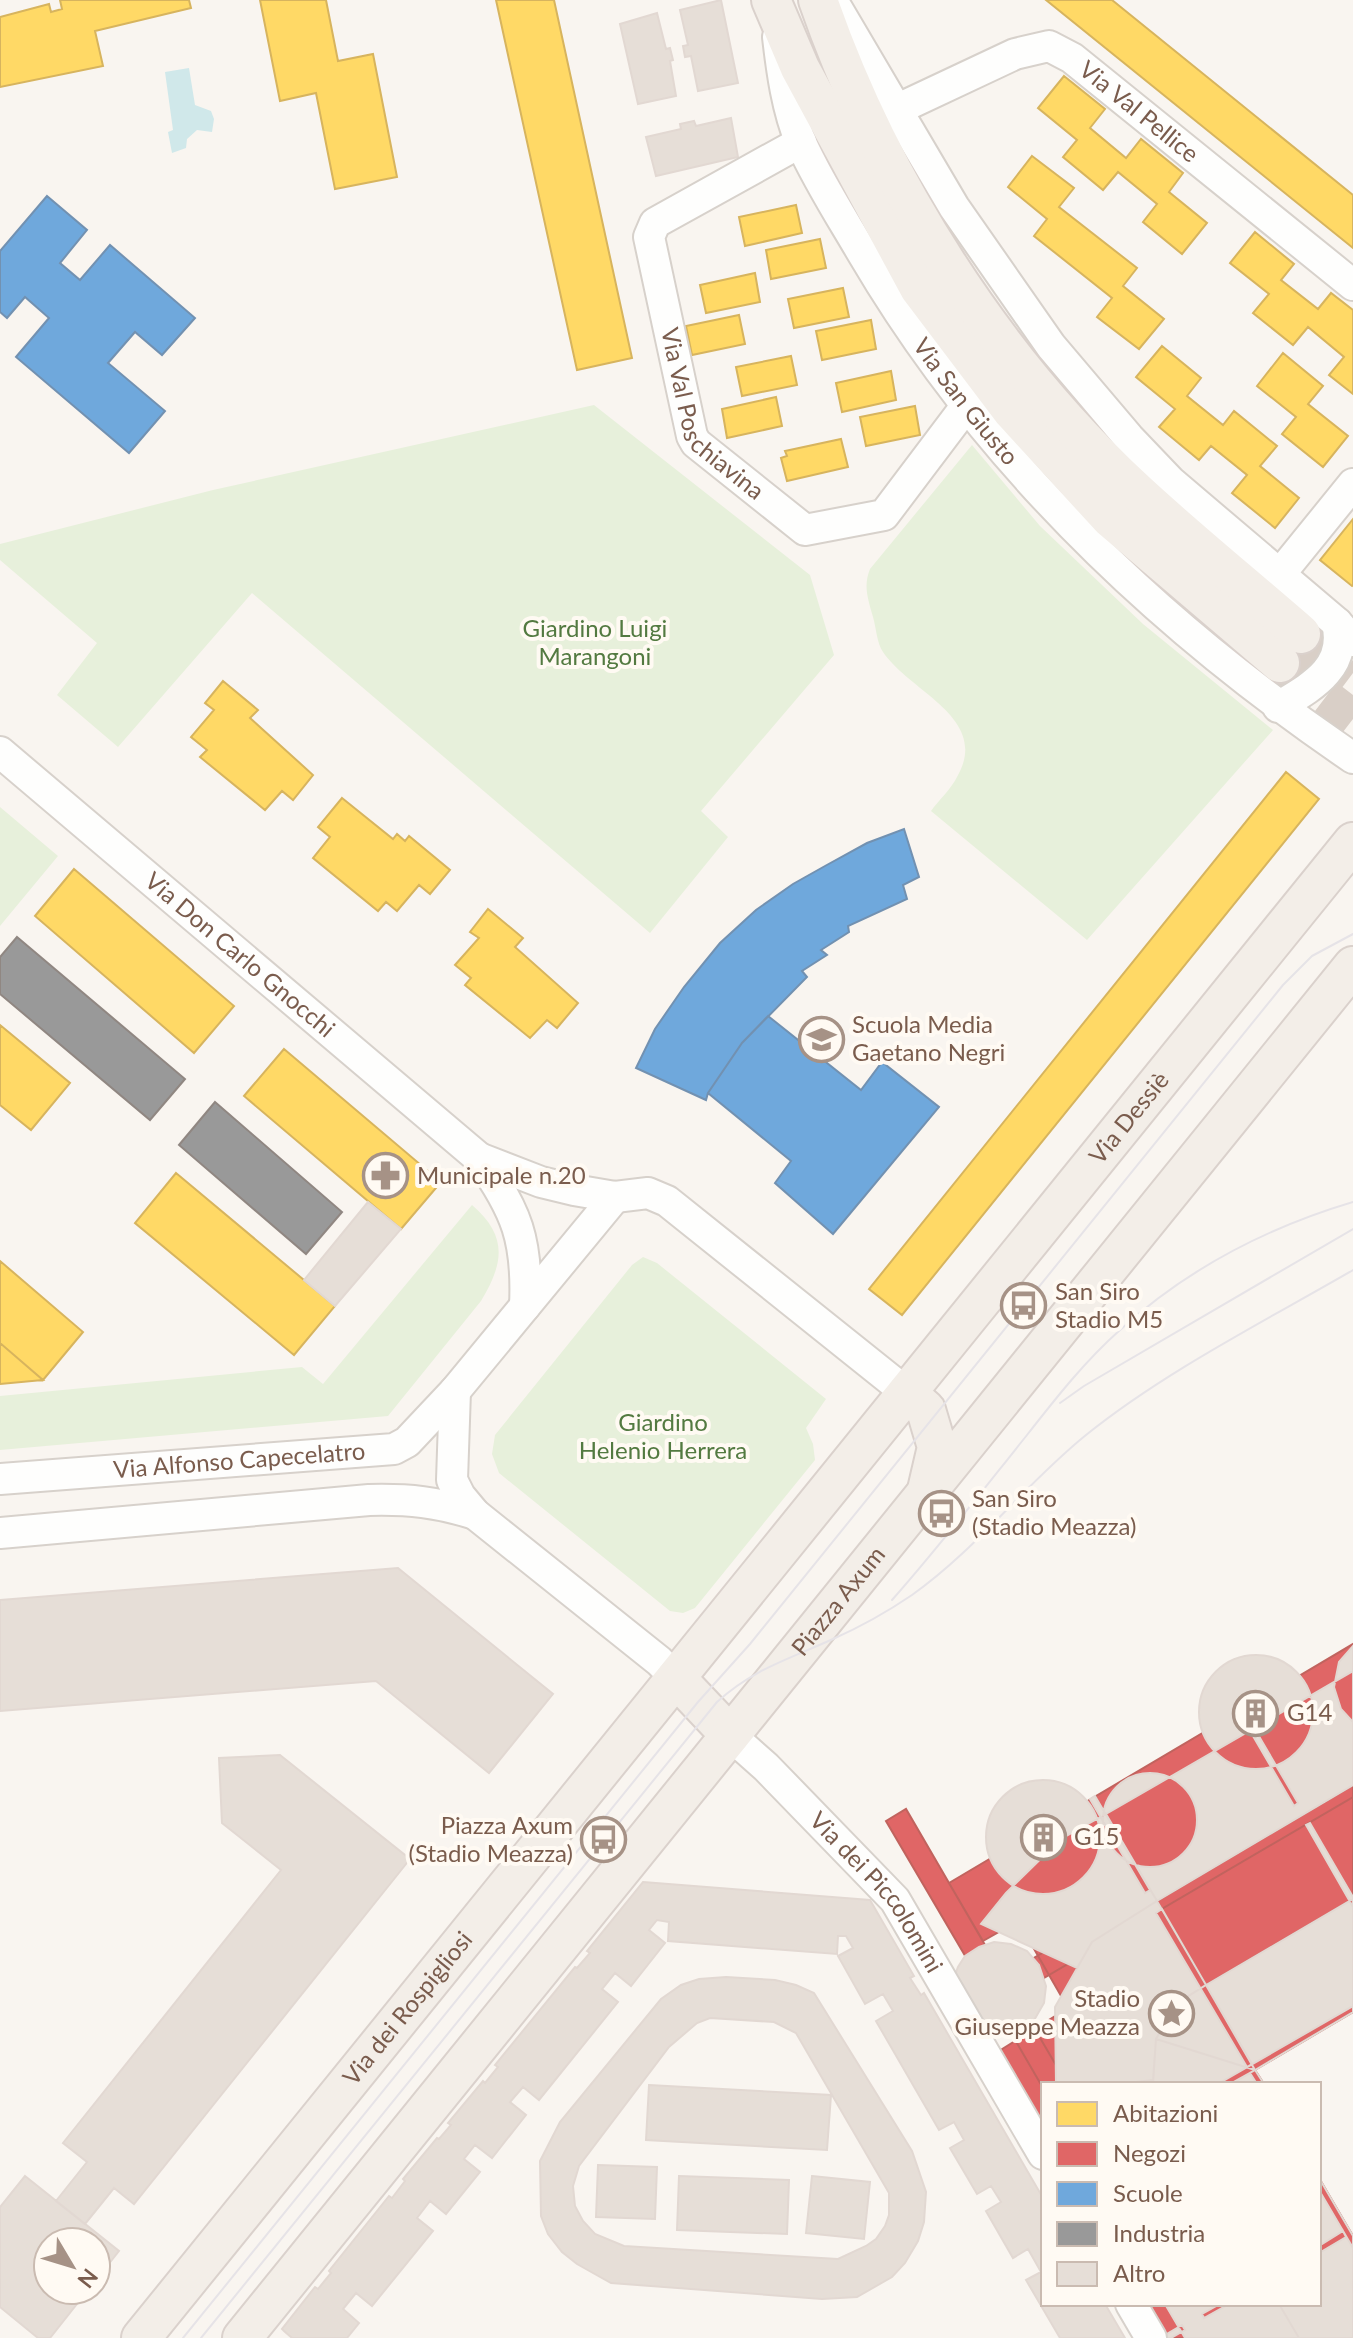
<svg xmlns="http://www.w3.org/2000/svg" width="1353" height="2338" font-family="Lato,sans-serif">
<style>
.green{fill:#e7f0db}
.water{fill:#d0e8ea}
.homes{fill:#ffd966;stroke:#d7b45e;stroke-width:2}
.shops{fill:#e06666;stroke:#c1635e;stroke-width:2}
.schools{fill:#6fa8dc;stroke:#7291b1;stroke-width:2}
.industry{fill:#999;stroke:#908782;stroke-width:2}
.building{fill:#e6ded7;stroke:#e2d8d2;stroke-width:2;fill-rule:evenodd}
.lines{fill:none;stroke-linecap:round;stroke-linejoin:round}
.major-tunnel{stroke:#d9cfc7;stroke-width:38;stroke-dasharray:38 19;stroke-linecap:butt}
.minor-casing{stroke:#d7d1cb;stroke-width:34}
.major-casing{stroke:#dad1cc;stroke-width:42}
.minor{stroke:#fefefd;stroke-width:30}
.major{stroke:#f3eee8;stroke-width:38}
.tram{stroke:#e6e3e7;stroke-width:2}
.labels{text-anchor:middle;stroke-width:8;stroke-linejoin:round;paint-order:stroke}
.street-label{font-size:24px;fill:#7a5c4d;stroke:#fffaf3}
.park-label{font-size:24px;fill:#537a41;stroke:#fffaf3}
.poi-label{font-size:24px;fill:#7a5c4d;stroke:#fffaf3;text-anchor:start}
</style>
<rect width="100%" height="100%" fill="#f9f5f0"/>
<path class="green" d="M594,405L810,575L834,655L701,811L728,837L650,933L252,593L118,747L57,695L97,643L0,560V544L213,490Z
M972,445L1040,526L1143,624L1273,730L1087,940L931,811C939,800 951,789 957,777C991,718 911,693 883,652C877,644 876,627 873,617C868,599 863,586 870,569Z
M0,807L58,856L0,926Z
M472,1205C508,1236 504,1263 481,1301L388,1416L0,1450V1396L302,1367L323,1384Z
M643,1257L657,1263L826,1399L806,1428L813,1444L815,1460L695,1608L683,1613L670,1611L499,1473L492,1454L495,1435L632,1265Z"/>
<path class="water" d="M189,68L195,105L211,111L214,119L212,132L197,130L187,139L186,148L172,153L168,132L173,130L165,72Z"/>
<path class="homes" d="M60,0H189L191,8L95,31L103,66L0,87V17L49,4L51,12L62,9Z
M260,0H326L338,61L373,54L397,177L335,189L316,93L280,101Z
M496,0H554L632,358L577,370Z
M1046,0H1112L1353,195V248Z
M1064,76L1105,109L1090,128L1126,158L1141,139L1183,173L1169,192L1207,223L1182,254L1143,222L1157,204L1118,172L1103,190L1063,157L1077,140L1038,108Z
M1032,156L1074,188L1059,207L1137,268L1123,286L1164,319L1139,349L1097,317L1112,298L1034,236L1047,219L1008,187Z
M796,205L802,233L745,246L739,217Z
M1255,232L1294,264L1281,280L1318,309L1331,293L1353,310V394L1329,375L1344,357L1308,327L1293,345L1253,313L1269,294L1230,263Z
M820,239L826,268L771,279L766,250Z
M755,273L760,302L706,313L700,285Z
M843,288L849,317L794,328L788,299Z
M739,315L745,344L692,355L686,326Z
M871,320L876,349L822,360L816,331Z
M1162,346L1201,378L1187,396L1223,425L1234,411L1277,446L1260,466L1299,498L1275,528L1232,493L1247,475L1211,446L1199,460L1159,427L1175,409L1136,377Z
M1283,353L1323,386L1308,404L1348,436L1323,467L1282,434L1296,417L1257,386Z
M791,356L797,385L742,396L736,367Z
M891,371L896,400L842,412L836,383Z
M776,397L782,426L727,438L722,409Z
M915,406L920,435L866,446L860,417Z
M841,439L848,467L787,481L781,458L787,456L785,451Z
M1353,519V585L1352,586L1320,560Z
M223,681L258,710L250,718L313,775L293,800L282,791L265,810L200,757L207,750L191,737L214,710L205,703Z
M1286,772L1319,799L902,1315L869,1289Z
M342,798L393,839L397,834L405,841L409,836L450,870L430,894L419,885L397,911L386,902L378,911L313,858L330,837L318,827Z
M74,869L234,1006L194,1053L35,916Z
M488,909L523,938L515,947L578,1003L557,1028L547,1020L530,1038L465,985L471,978L455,965L479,938L470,932Z
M0,1025L70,1083L31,1130L0,1105Z
M284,1049L441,1182L401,1229L244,1096Z
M176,1173L335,1306L294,1355L135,1223Z
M0,1261L83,1332L43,1380L0,1343Z
M0,1343L43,1380L0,1384Z"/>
<path class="shops" d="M1353,1644V2012L1255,2070L1264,2084H1043V2145L991,2056L1068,2008L1018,1921L983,1941L949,1883Z
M1353,1771V1797L1015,1995L1067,2084H1043V2088L996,2007L973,2019L961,2002L984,1988L886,1821L906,1809L1003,1976Z
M1353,1785V1899L1206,1985L1157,1901Z
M1319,2178L1353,2236V2338H1156L1136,2304H1319Z
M1170,2304H1196L1216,2338H1190Z"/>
<path class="schools" d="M47,196L87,230L60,263L80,280L110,245L195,318L162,355L135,332L108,363L165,411L129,453L16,357L49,318L25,297L7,318L0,312V251Z
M904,829L919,877L903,885L907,899L848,926L849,932L821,950L827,955L802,971L807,977L742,1043L708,1093L706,1100L636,1068L655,1029L684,987L720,943L756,910L793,884L825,866L867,843Z
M768,1016L861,1090L882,1062L939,1107L833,1234L775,1183L791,1161L708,1093L742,1043Z"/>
<path class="industry" d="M17,937L185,1079L150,1120L0,994V957Z
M215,1102L342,1212L306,1254L179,1145Z"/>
<path class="building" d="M721,0L738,83L698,91L691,56L685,57L683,46L688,45L680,10Z
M657,13L666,49L670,48L673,60L670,61L676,96L638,104L620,24Z
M731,118L738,157L656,176L646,137L681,129L680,124L694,121L696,126Z
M368,1202L401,1229L335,1306L304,1280Z
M398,1568L553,1694L489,1773L376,1681L0,1711V1600Z
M1353,1646V1722L1341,1709L1334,1687L1339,1662Z
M1199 1712a57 57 0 1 1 114 0a57 57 0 1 1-114 0Z
M1353,1671V1785L1157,1901L1106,1814Z
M1243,1709L1298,1803L1294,1806L1239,1712Z
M280,1755L410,1859L134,2204L114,2188L85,2224L56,2201L87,2162L63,2143L281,1870L222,1823L219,1758Z
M1103 1820a47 47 0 1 1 94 0a47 47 0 1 1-94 0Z
M986 1837a57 57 0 1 1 114 0a57 57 0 1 1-114 0Z
M1095,1796L1150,1890L1145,1893L1090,1799Z
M1106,1814L1157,1901L1092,1942L1077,1968L981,1924L1006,1893L1061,1839Z
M1310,1823L1353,1897V1907L1306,1825Z
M643,1882L870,1900L914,1976L910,1978L921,1995L924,1993L1043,2198V2304H1105L1125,2338H1060L1026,2280L1041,2272L1028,2249L1013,2258L986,2211L1001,2202L991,2186L977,2194L950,2148L964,2140L954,2122L939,2130L876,2021L893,2011L883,1994L865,2004L838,1956L853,1948L846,1936H838L837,1954L668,1941L669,1922L657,1920L649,1930L665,1943L631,1986L615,1973L602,1989L618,2002L539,2100L523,2087L510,2102L526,2115L492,2158L475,2145L464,2159L480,2172L446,2214L430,2201L417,2218L433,2231L372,2306L356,2293L343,2309L359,2323L347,2338H292L284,2331L282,2329L315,2287L318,2289L331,2273L329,2271L389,2196L392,2198L405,2181L403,2179L437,2138L439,2139L451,2125L448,2123L483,2081L485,2083L498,2067L495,2065L575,1967L577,1968L590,1953L587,1951Z
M1353,1899V2012L1255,2070L1206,1985Z
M1157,1901L1206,1985L1176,2004L1156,2039L1153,2080L1118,2084H1056L1055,2007L1092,1942Z
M1162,1909L1206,1985L1252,2064L1247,2067L1156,1913Z
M994,1942L1011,1944L1027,1951L1039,1965L1046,1986L1044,2003L1033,2022L1019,2032L1000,2036L981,2033L952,1983L958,1967L965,1956L979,1947Z
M726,1977L775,1980L796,1985L814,1993L912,2151L926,2192L924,2222L918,2241L905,2263L892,2277L857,2297L822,2299L611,2283L577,2264L562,2252L548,2234L541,2216L540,2161L560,2122L661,1999L681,1985L699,1979ZM710,2018L774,2022L796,2033L889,2193V2215L885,2226L876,2239L866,2246L838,2259L624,2246L595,2234L583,2221L575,2206L573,2186L579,2166L669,2047L697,2023Z
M1206,1985L1255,2070L1156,2039L1176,2004Z
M1353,2006V2012L1250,2073L1231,2084H1218Z
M1156,2039L1255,2070L1230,2084H1153Z
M1255,2070L1264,2084H1257L1250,2073Z
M1255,2070L1264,2084H1230Z
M1153,2080V2084H1118Z
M649,2085L831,2095L827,2150L646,2140Z
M598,2165L657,2167L655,2219L596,2217Z
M25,2176L119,2251L96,2280V2242H48V2290H88L50,2338H38L0,2307V2207Z
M679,2176L789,2180L787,2234L677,2230Z
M812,2176L870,2182L864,2239L806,2233Z
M1319,2178L1353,2236V2248L1319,2190Z
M1319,2178L1353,2236V2338H1299L1279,2304H1319Z
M1343,2231L1346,2237L1319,2253V2246Z
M1165,2304H1279L1299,2338H1185Z
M1220,2304H1229L1204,2318L1202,2314Z
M1182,2325L1185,2330L1171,2338H1160Z"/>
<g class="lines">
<path class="major-tunnel" d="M1301,634L1353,673
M1280,663L1353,719"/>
<defs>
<g id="minor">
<path d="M832,0L954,207L1051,346L1129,438L1171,482L1337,623L1353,641"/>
<path id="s1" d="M778,37C782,72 787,109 801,143C818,181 842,218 863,254C984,460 1156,624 1353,758"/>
<path id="s2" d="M898,109L1015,54L1049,46L1072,58L1353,285"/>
<path id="s3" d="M801,142L655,223L649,237L692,436L696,443L805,530L884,515L967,405"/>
<path d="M1280,574L1353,484"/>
<path d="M1278,707C1311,687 1348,668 1337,623"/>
<path id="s4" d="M0,752L479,1158C517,1211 528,1241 525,1306"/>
<path d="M479,1158L541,1182L574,1190L615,1197L648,1193L667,1201L907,1393"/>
<path d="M455,1391L452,1480L460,1496L475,1514L659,1661L676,1678"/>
<path id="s5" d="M0,1479L394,1449L407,1442L455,1391L615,1197"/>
<path d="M0,1533L369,1500C409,1499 437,1502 475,1514"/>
<path id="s6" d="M730,1735L766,1767L895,1900L1043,2154"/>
<path d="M1131,2304L1151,2338"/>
</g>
<g id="major">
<path d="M771,0L800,68L919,288L1012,411L1110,518L1280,663"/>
<path d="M818,0C881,182 994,359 1136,491C1189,540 1246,586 1301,634"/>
<path d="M907,1393L926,1410L937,1447L927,1490"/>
<path d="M676,1678L730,1735"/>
<path id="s7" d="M141,2338L1353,842"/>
<path id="s8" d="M242,2338L1353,966"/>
</g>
</defs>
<use href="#minor" class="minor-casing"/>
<use href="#major" class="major-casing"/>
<use href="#minor" class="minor"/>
<use href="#major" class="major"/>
<path class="tram" d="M1060,1403L1084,1386L1353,1229
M892,1600C939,1547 983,1490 1027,1435C1056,1398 1085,1361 1120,1330C1188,1268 1266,1228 1353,1202
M183,2338L698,1702L750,1644L1283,985L1312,956L1353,934
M201,2338L717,1702C753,1669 789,1659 833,1639C860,1627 887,1612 912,1595C977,1549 1024,1485 1086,1435C1164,1372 1265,1321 1353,1270"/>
</g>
<defs>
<symbol id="school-ring" viewBox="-11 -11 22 22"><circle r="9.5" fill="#fffaf3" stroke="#a69286" stroke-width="1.5"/><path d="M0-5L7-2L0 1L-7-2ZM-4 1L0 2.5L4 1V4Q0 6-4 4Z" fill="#a69286"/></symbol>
<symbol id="pharmacy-ring" viewBox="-11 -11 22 22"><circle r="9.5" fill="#fffaf3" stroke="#a69286" stroke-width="1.5"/><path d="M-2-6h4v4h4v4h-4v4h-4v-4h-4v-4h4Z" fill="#a69286"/></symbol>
<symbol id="bus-ring" viewBox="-11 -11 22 22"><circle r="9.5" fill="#fffaf3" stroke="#a69286" stroke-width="1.5"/><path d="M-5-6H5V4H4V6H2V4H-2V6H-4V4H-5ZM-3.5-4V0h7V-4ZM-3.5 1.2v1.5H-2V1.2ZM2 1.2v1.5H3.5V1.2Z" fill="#a69286"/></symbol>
<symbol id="building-ring" viewBox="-11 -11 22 22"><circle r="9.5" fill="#fffaf3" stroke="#a69286" stroke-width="1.5"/><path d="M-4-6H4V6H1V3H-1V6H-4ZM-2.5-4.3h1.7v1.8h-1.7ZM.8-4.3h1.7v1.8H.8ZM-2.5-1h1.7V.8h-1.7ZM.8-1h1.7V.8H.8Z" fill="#a69286"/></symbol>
<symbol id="sight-ring" viewBox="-11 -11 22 22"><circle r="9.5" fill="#fffaf3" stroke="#a69286" stroke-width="1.5"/><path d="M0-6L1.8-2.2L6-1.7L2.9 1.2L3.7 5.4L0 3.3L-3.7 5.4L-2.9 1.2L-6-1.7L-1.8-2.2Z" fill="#a69286"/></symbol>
</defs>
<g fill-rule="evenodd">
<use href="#school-ring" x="796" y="1014" width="51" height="51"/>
<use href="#pharmacy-ring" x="360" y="1150" width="51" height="51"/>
<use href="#bus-ring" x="998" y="1280" width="51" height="51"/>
<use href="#bus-ring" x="916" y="1488" width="51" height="51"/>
<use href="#building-ring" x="1230" y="1688" width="51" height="51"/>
<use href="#building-ring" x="1018" y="1812" width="51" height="51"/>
<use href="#bus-ring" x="578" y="1814" width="51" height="51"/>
<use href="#sight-ring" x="1146" y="1988" width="51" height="51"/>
</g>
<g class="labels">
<g class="street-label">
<text dy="8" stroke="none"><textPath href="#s2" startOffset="276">Via Val Pellice</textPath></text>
<text dy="8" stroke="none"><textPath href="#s1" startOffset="416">Via San Giusto</textPath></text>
<text dy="8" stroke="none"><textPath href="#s3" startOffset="376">Via Val Poschiavina</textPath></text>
<text dy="8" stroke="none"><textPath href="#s4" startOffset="314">Via Don Carlo Gnocchi</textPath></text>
<text dy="8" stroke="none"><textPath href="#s7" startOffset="1570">Via Dessiè</textPath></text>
<text dy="8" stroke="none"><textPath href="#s5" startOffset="240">Via Alfonso Capecelatro</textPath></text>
<text dy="8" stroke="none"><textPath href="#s8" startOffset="948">Piazza Axum</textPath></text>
<text dy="8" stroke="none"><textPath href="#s6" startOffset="216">Via dei Piccolomini</textPath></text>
<text dy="8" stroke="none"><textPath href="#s7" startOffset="424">Via dei Rospigliosi</textPath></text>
</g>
<g class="park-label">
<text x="595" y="637">Giardino Luigi<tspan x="595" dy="28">Marangoni</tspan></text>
<text x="663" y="1431">Giardino<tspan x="663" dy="28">Helenio Herrera</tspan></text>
</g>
<g class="poi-label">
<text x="852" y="1033">Scuola Media<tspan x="852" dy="28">Gaetano Negri</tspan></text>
<text x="417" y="1184">Municipale n.20</text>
<text x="1055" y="1300">San Siro<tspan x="1055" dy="28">Stadio M5</tspan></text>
<text x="972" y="1507">San Siro<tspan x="972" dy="28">(Stadio Meazza)</tspan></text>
<text x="1287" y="1721">G14</text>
<text x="573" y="1834" text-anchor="end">Piazza Axum<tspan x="573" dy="28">(Stadio Meazza)</tspan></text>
<text x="1074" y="1845">G15</text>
<text x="1140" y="2007" text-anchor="end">Stadio<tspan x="1140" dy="28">Giuseppe Meazza</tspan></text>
</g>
</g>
<rect x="1041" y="2082" width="280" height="224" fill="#fffaf3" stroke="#cabbb1" stroke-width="2"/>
<rect x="1057" y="2102" width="40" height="24" fill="#ffd966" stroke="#cabbb1" stroke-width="2"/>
<text x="1113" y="2122" font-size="24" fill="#7a5c4d">Abitazioni</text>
<rect x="1057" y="2142" width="40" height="24" fill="#e06666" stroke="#cabbb1" stroke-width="2"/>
<text x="1113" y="2162" font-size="24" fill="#7a5c4d">Negozi</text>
<rect x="1057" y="2182" width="40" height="24" fill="#6fa8dc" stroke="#cabbb1" stroke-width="2"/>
<text x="1113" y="2202" font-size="24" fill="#7a5c4d">Scuole</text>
<rect x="1057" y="2222" width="40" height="24" fill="#999999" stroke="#cabbb1" stroke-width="2"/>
<text x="1113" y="2242" font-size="24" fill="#7a5c4d">Industria</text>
<rect x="1057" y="2262" width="40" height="24" fill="#e6ded7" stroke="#cabbb1" stroke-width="2"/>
<text x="1113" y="2282" font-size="24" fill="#7a5c4d">Altro</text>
<g transform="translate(72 2266) rotate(128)"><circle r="38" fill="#fffaf3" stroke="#cabbb1" stroke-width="2"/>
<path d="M0-6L14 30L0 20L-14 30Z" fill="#a69286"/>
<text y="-12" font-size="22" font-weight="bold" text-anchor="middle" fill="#7a5c4d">N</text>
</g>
</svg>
